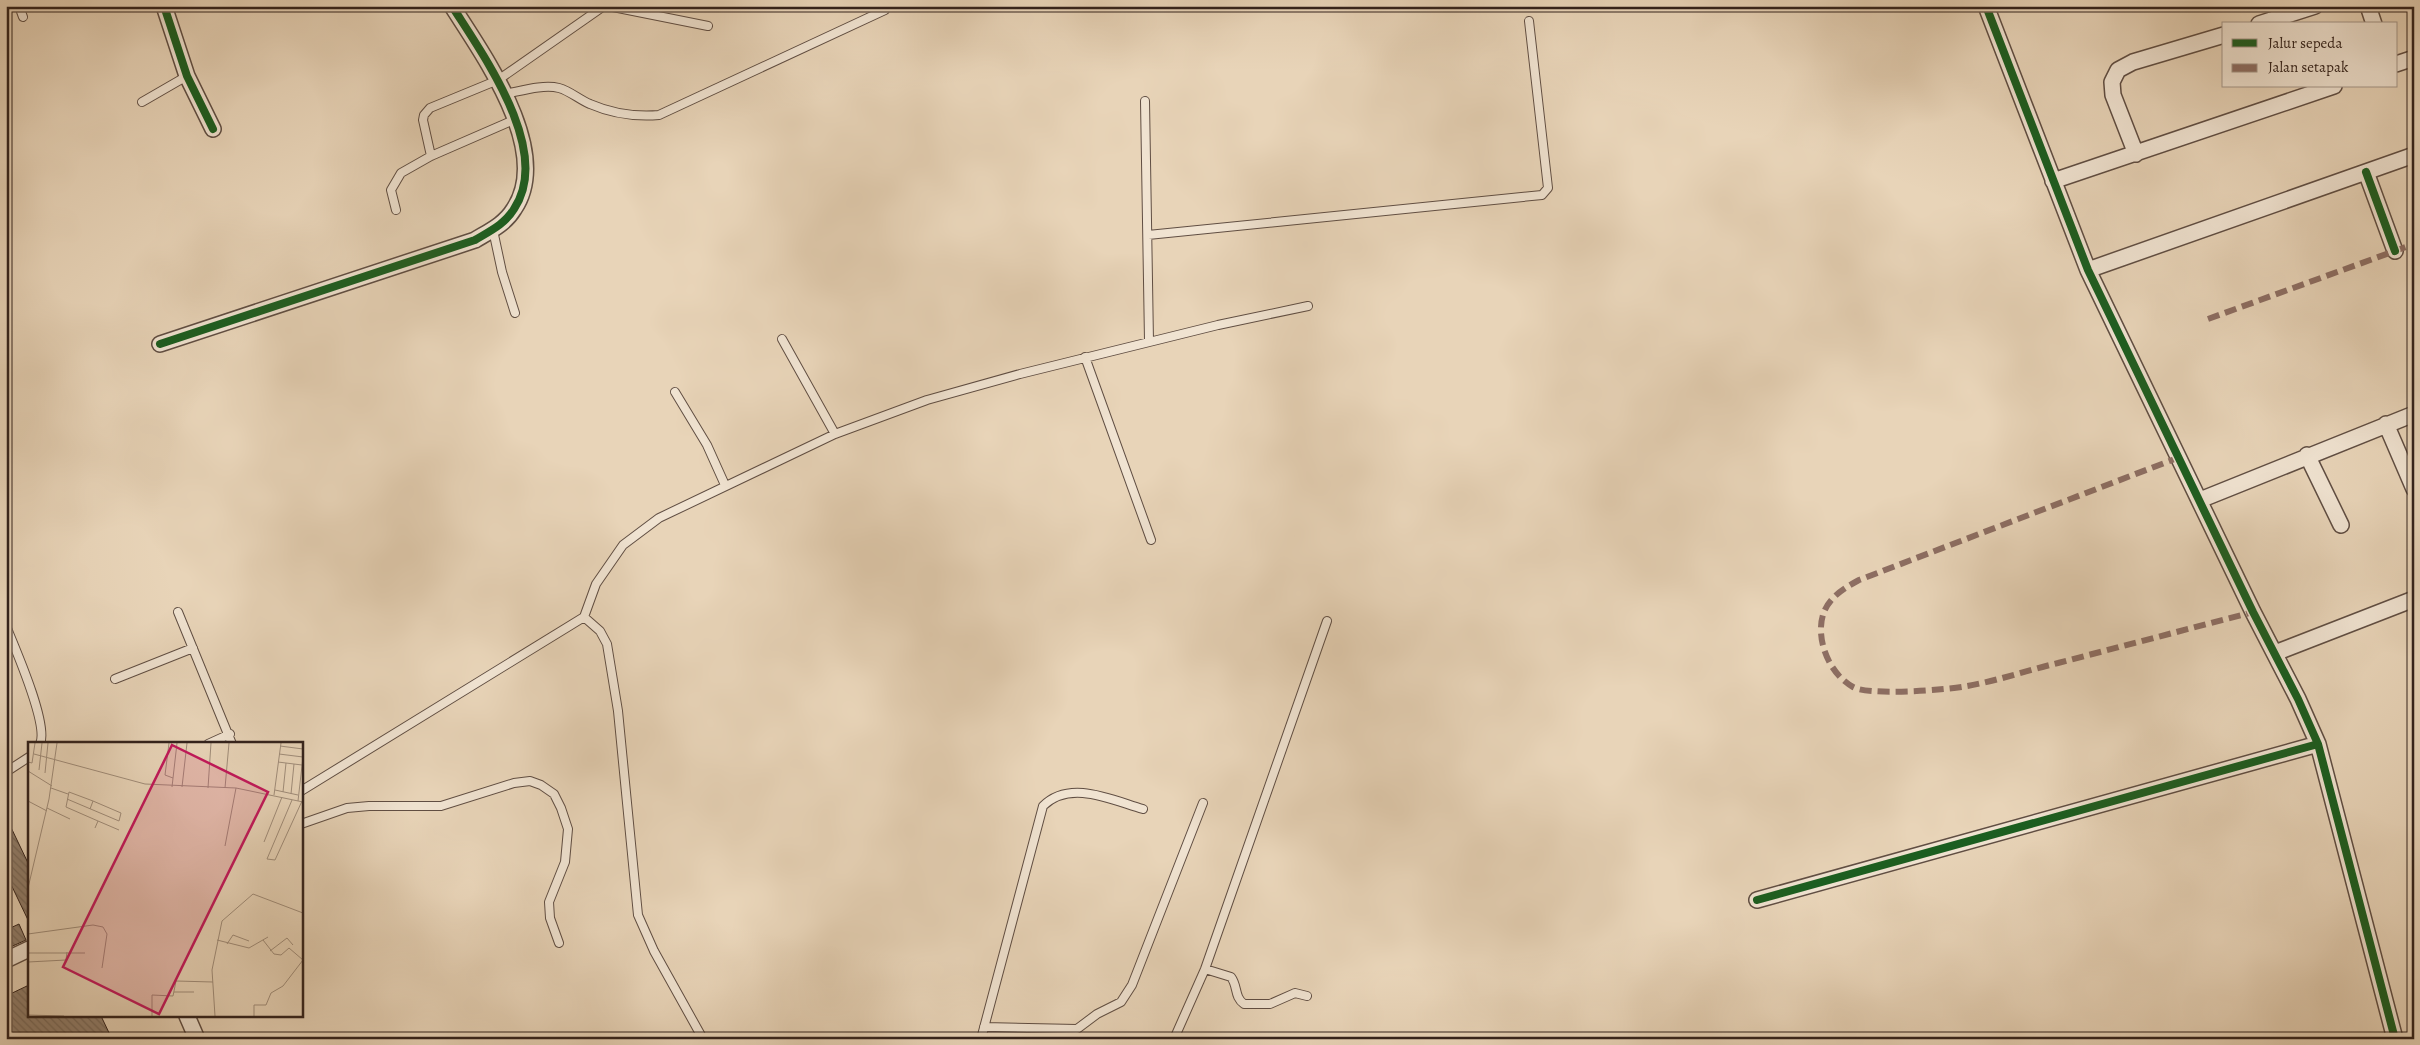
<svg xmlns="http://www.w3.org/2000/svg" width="2420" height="1045" font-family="Alegreya,serif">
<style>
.building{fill:url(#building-back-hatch);stroke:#33221c}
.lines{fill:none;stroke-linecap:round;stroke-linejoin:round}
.service-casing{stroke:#604e43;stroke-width:10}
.minor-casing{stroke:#604e43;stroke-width:18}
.service{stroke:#f0e3d1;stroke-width:8}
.minor{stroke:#f0e3d1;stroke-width:15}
.quiet{stroke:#8d6e63;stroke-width:6;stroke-dasharray:12 6;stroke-linecap:butt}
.cycleway-casing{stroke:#f0e3d1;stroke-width:11}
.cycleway{stroke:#1b5e20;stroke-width:8}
.inset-road{fill:none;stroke:#a08d7a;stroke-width:1}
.view{fill:#c2185b;fill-opacity:0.15;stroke:#c2185b;stroke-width:2.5}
.inset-edge{fill:none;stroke:#33221c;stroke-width:2.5}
</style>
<defs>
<pattern id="building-back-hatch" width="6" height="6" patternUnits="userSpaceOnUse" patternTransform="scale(1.25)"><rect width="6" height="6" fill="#917f6d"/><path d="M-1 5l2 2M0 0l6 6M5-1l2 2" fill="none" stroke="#776859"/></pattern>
</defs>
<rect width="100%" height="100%" fill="#e8d4b8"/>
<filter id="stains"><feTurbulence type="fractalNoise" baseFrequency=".004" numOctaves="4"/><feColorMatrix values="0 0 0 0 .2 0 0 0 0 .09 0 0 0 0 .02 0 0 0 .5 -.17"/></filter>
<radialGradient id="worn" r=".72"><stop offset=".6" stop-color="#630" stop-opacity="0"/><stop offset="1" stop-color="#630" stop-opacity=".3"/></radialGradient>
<path class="building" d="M6,817L29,865V922L6,874Z
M19,924L26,940L6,949V930Z
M29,985V1016H101L112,1039H6V996Z"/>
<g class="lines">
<defs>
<path id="service" d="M19,6L23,17
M608,6L708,26
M505,94C521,91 543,84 559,88C570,91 580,100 590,104C613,114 634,117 659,115L885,10
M1145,101L1149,341
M142,102L187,76
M431,156L423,120L424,115L430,108L498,80L604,6
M396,210L391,190L401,173L431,156L516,119
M493,230L502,272L515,313
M1148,235L1542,195L1548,188L1529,21
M782,339L835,434
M1085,357L1151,540
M675,392L707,445L725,485
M178,612L232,744
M584,617L600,631L607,644L618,711L638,915L654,951L703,1039
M6,626C15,648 49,725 40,744
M115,679L193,648
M208,744L230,734
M6,772L29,757
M301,791L584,617L596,584L623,545L659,518L835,434L927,400L1020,374L1218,325L1308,306
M301,824L347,808L369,806H441L514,783L530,781L541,785L554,794L561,808L568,829L565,862L549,902L550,918L559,943
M1205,969L1231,977C1238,986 1234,997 1244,1004H1270L1295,993L1307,996
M984,1027L1077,1029L1097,1014L1121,1002L1132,985L1203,803
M981,1039L1043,806C1070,779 1112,800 1143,809
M1174,1039L1205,969L1327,621"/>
<path id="minor" d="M164,6L187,76L213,129
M1986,6L2088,270L2253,612L2298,699L2318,744L2395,1039
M2368,6L2374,24
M2259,24L2315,6
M2396,64L2414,58
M2136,154L2113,95L2112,82L2118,70L2133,62L2224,35
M2366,172L2395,251
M2053,181L2334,86
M2088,270L2414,155
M160,344L475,240C490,231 505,224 514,209C553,151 483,55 452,6
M2386,424L2414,489
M2307,455L2341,525
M2200,500L2414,414
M2275,653L2414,599
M1757,900L2318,744
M6,960L29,949
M187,1016L197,1039"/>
</defs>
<use href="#service" class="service-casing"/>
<use href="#minor" class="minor-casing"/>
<use href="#service" class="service"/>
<use href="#minor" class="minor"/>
<path class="quiet" d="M2208,319L2414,244
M2180,457L1859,580C1839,591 1822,602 1821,627C1820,650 1833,676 1853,687C1869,696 1947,690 1967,686C1997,681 2028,670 2058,663C2123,646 2188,629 2253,612"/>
<defs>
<path id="cycleway" d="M164,6L187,76L213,129
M1986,6L2088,270L2253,612L2298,699L2318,744L2395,1039
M2366,172L2395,251
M160,344L475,240C490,231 505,224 514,209C553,151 483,55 452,6
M1757,900L2318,744"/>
</defs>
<use href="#cycleway" class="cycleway-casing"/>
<use href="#cycleway" class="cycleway"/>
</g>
<g transform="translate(28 742)">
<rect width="275" height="275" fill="#e8d4b8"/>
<path class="inset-road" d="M141,1L137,33L145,36M252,4L275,7M6,12L117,42L208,46L275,60M251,12L275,15M0,20L4,21L7,1M250,20L274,23M11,28L14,1M0,29L24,44M17,31L20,1M144,45L149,1M154,45L159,1M23,46L40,52M180,46L183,1M197,46L201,1M247,48L270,53M255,50L258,21M263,52L266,22M246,53L253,1M39,57L91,79L93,71L65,59M264,58L239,117L247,118L274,59M0,59L19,69M270,59L275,15M19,66L42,77M62,67L65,59L41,50L38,65L70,79L67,86M70,79L91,88M236,100L254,55M197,104L208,46M0,146L21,57L29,1M0,192L65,183L75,185L79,192L74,226M189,198L221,206L240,195M235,198L246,212L253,213L261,206L275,218M199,202L205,193L221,199M242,209L259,196L265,203M0,211H57M0,220L38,218L39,210M146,250H166M0,273L36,274M124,274V253L145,254L148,239L185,240M187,274L184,228L194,179L225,152L275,171M226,274V263H238L243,251L255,244L275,218"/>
<path class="view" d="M144,3L240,50L131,272L35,225Z"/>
<rect width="275" height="275" class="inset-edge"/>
</g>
<rect width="2420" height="1045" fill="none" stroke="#e8d4b8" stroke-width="25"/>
<rect x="8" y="8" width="2405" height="1030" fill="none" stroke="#33221c" stroke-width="2.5"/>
<rect x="12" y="12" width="2395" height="1020" fill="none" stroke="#33221c"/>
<rect x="2222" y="22" width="175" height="65" fill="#f0e3d1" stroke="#a49689"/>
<rect x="2232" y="39" width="25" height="8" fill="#1b5e20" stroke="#a49689"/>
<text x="2268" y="48" font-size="15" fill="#33221c">Jalur sepeda</text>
<rect x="2232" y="64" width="25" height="8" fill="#8d6e63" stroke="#a49689"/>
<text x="2268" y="72" font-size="15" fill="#33221c">Jalan setapak</text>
<rect width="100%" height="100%" filter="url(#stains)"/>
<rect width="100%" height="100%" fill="url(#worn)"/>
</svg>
